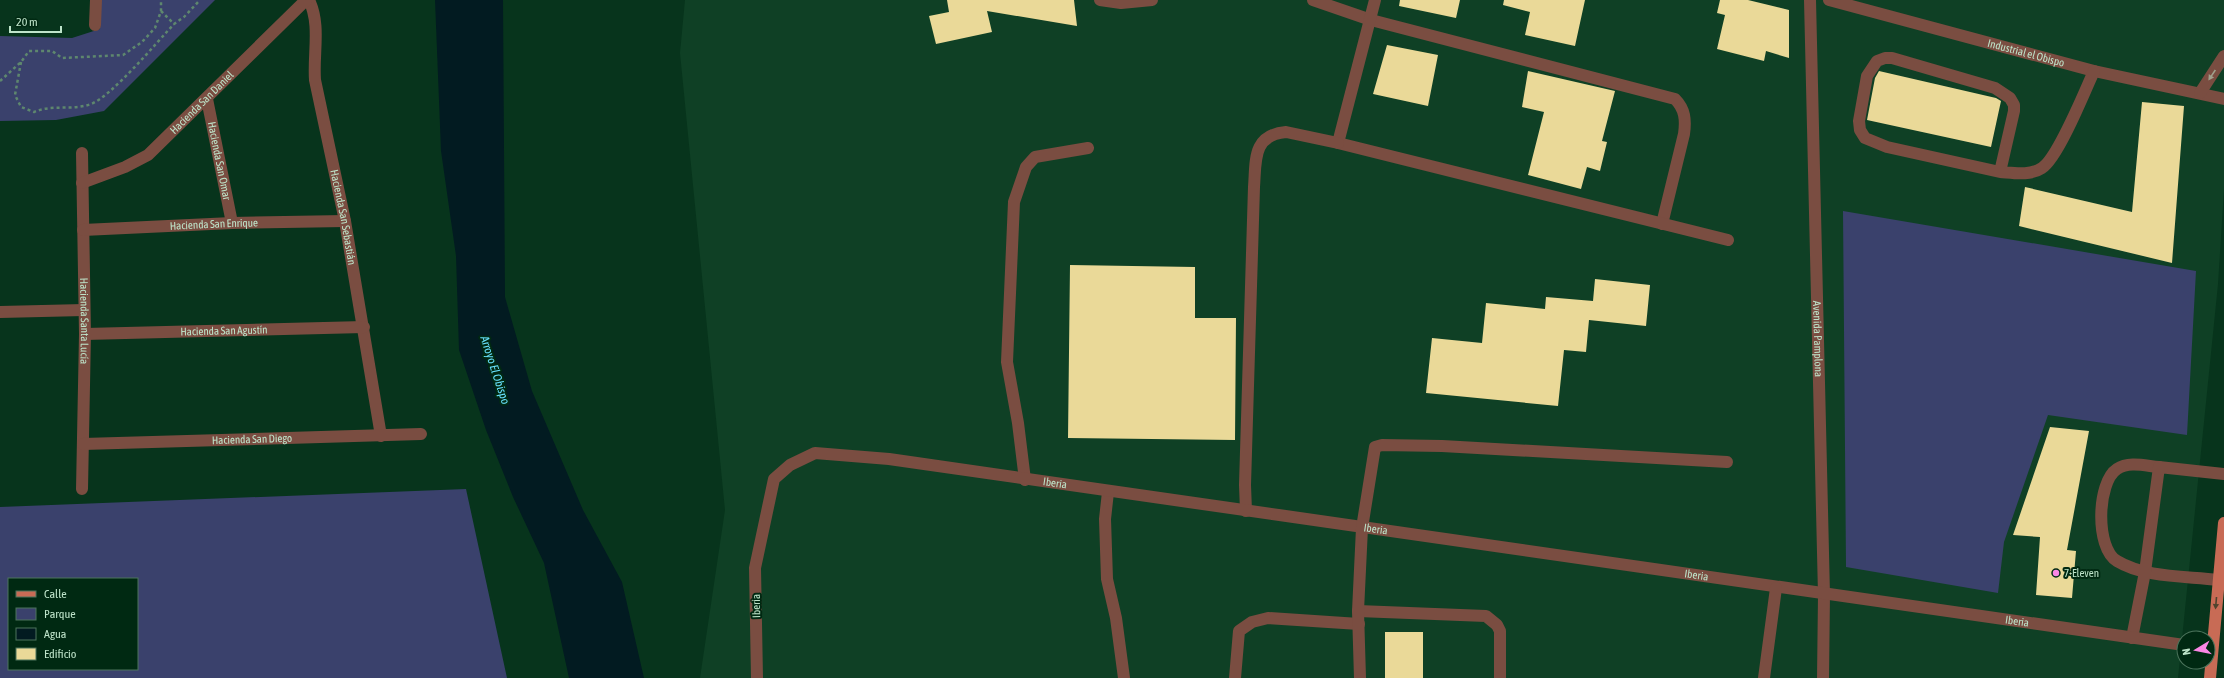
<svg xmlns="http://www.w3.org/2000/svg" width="2224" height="678" font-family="'Asap Condensed',sans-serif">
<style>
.built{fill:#0f4025}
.green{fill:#3a416c;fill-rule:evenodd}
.water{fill:#021b21}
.building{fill:#ead998}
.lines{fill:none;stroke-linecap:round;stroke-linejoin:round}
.path{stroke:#5e876e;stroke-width:2.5;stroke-dasharray:3 3;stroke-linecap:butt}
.minor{stroke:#7a4d41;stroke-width:12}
.major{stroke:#c86b55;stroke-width:12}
.oneway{fill:#9fa08c}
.oneway2{fill:#50432d}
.poi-dot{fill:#fb86e5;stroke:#002912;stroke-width:1.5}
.labels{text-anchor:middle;stroke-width:4;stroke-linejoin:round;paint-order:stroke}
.street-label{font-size:11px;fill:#bee4ca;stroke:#002912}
.poi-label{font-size:11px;fill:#bee4ca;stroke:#002912;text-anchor:start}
.water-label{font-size:12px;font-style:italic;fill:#67e0fc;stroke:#002912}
</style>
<rect width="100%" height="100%" fill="#07341c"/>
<path class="built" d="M685,0H2224V189L2218,284L2178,678H700L725,510L680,53Z"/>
<path class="green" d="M101,0H215L104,111L56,120L0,121V36L72,38L100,29Z
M1843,211L2196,271L2187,435L2048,415L2004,542L1998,593L1846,567Z
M466,489L507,678H0V507ZM9,579H137V669H9Z"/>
<path class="water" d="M435,0H503L505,297L532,391L583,510L622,582L644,678H569L544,563L513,497L486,430L459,350L456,256L441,151Z"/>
<path class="building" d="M947,0H1074L1077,26L987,11L992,32L936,44L929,16L949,12Z
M1400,0H1460L1456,18L1399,6Z
M1504,0H1585L1575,46L1525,35L1530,12L1503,5Z
M1720,0H1748L1789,10V58L1766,51L1764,61L1717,49L1725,15L1717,13Z
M1387,45L1438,55L1428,106L1373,94Z
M1528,71L1615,91L1602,141L1607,142L1600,171L1587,167L1581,189L1528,175L1544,112L1522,107Z
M1879,71L1996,98L2001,101L1991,147L1867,120L1875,78Z
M2142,102L2184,106L2172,263L2019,226L2025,187L2132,212Z
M1070,265L1195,267V318H1236L1235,440L1068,438Z
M1595,279L1650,285L1646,326L1589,320L1586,352L1564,350L1558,406L1426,393L1432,338L1482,343L1486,303L1545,309L1546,297L1593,301Z
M2050,427L2089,431L2067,550L2076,551L2072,598L2036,595L2040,537L2013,535Z
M1385,632H1423V678H1385Z"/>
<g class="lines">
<path class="path" d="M161,11L174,24L184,17L200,0
M21,62L15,95L21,107L34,112C52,104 72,111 91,104C112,96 157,42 174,24
M0,81L21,62L29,51H52L62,58L123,55L142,42L155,28L161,11V0"/>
<g class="minor">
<path id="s1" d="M309,0C321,25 313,53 315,80L345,221L381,436"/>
<path d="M1100,0L1121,3L1152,0"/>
<path d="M1313,0L1371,20L1675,99C1685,109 1686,120 1684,134L1662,224"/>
<path d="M1375,0L1338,143L1728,240"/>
<path id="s2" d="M1810,0L1824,595L1823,678"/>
<path id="s3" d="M1829,0L2094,71L2224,99"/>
<path d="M95,25L96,0"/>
<path d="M2200,93L2224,56"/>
<path id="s4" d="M207,99L232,223"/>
<path id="s5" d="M82,153L85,334L82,489"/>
<path d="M2000,172L2014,111V105L2010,98L1995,88L1892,58H1885L1877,61L1867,76L1859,121L1860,130L1865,138L1887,147L2000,172C2014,173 2030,176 2042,168C2058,158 2085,91 2094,71"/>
<path id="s6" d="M82,183L125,167L148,155L306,0"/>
<path id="s7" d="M83,230L232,223L345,221"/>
<path d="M0,312L84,310"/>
<path id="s8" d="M85,334L364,327"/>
<path id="s9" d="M83,444L421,434"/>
<path d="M2159,467C2146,466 2129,461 2117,469C2097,482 2095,548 2117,561C2145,578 2186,576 2218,580"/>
<path d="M1025,480L1018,423L1007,362L1014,202L1026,167L1035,157L1088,148"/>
<path d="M1108,492L1105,519L1107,579L1116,618L1124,678"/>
<path d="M1246,511L1245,485L1254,187C1256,161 1252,135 1286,132L1338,143"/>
<path d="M1358,611L1486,616L1497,625L1500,631V678"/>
<path d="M2132,638L2145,572L2159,467L2224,474"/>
<path id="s10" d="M757,678L755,568L774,479L790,465L815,453L889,459L2184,645"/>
<path d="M1235,678L1239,631L1252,622L1268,618L1359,624"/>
<path d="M1360,678L1358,611L1362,528L1375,447L1382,445L1442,446L1727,462"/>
<path d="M1764,678L1776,588"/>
</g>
<path class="major" d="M2210,678L2224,523"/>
</g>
<defs><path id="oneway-solid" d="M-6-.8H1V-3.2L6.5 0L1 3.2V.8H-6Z"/></defs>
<use class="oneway" href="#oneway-solid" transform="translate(2212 75) rotate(124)"/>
<use class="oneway2" href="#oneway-solid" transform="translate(2216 603) rotate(95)"/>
<circle class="poi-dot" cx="2056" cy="573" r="4"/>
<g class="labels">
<g class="street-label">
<text dy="4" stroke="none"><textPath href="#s3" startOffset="204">Industrial el Obispo</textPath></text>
<text dy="4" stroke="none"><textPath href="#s6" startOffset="147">Hacienda San Daniel</textPath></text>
<text dy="4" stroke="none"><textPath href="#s4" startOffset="63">Hacienda San Omar</textPath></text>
<text dy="4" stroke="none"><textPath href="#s1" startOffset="221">Hacienda San Sebastián</textPath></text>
<text dy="4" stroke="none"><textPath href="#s7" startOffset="131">Hacienda San Enrique</textPath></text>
<text dy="4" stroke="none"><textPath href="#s5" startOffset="168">Hacienda Santa Lucía</textPath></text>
<text dy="4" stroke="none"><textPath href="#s8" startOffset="139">Hacienda San Agustín</textPath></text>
<text dy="4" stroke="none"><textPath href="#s2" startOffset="339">Avenida Pamplona</textPath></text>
<text dy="4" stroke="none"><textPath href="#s9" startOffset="169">Hacienda San Diego</textPath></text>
<text dy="4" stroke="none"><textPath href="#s10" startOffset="492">Iberia</textPath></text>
<text dy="4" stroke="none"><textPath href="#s10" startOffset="816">Iberia</textPath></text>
<text dy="4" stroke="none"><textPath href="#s10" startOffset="1140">Iberia</textPath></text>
<text transform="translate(756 606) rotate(-91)" y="4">Iberia</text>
<text dy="4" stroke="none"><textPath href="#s10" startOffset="1464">Iberia</textPath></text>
</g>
<g class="poi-label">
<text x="2064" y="577">7-Eleven</text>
</g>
<g class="water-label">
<text transform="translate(495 370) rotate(72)" y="4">Arroyo El Obispo</text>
</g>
</g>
<rect x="8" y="578" width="130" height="92" fill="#002912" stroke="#4c745c"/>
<rect x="16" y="591" width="20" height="6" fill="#c86b55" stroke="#4c745c"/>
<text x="44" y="598" font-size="12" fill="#bee4ca">Calle</text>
<rect x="16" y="608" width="20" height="12" fill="#3a416c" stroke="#4c745c"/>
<text x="44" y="618" font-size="12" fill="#bee4ca">Parque</text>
<rect x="16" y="628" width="20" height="12" fill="#021b21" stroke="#4c745c"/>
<text x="44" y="638" font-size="12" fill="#bee4ca">Agua</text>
<rect x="16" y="648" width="20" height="12" fill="#ead998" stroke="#4c745c"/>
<text x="44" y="658" font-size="12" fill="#bee4ca">Edificio</text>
<g transform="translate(2196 650) rotate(260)"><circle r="19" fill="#002912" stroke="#4c745c"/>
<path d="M0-3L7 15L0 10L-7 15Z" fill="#fb86e5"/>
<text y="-6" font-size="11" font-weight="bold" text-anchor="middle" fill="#bee4ca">N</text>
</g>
<path d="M10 26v6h51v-6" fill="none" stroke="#bee4ca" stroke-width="2"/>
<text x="16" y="26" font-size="12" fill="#bee4ca" stroke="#002912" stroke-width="3" paint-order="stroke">20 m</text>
</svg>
